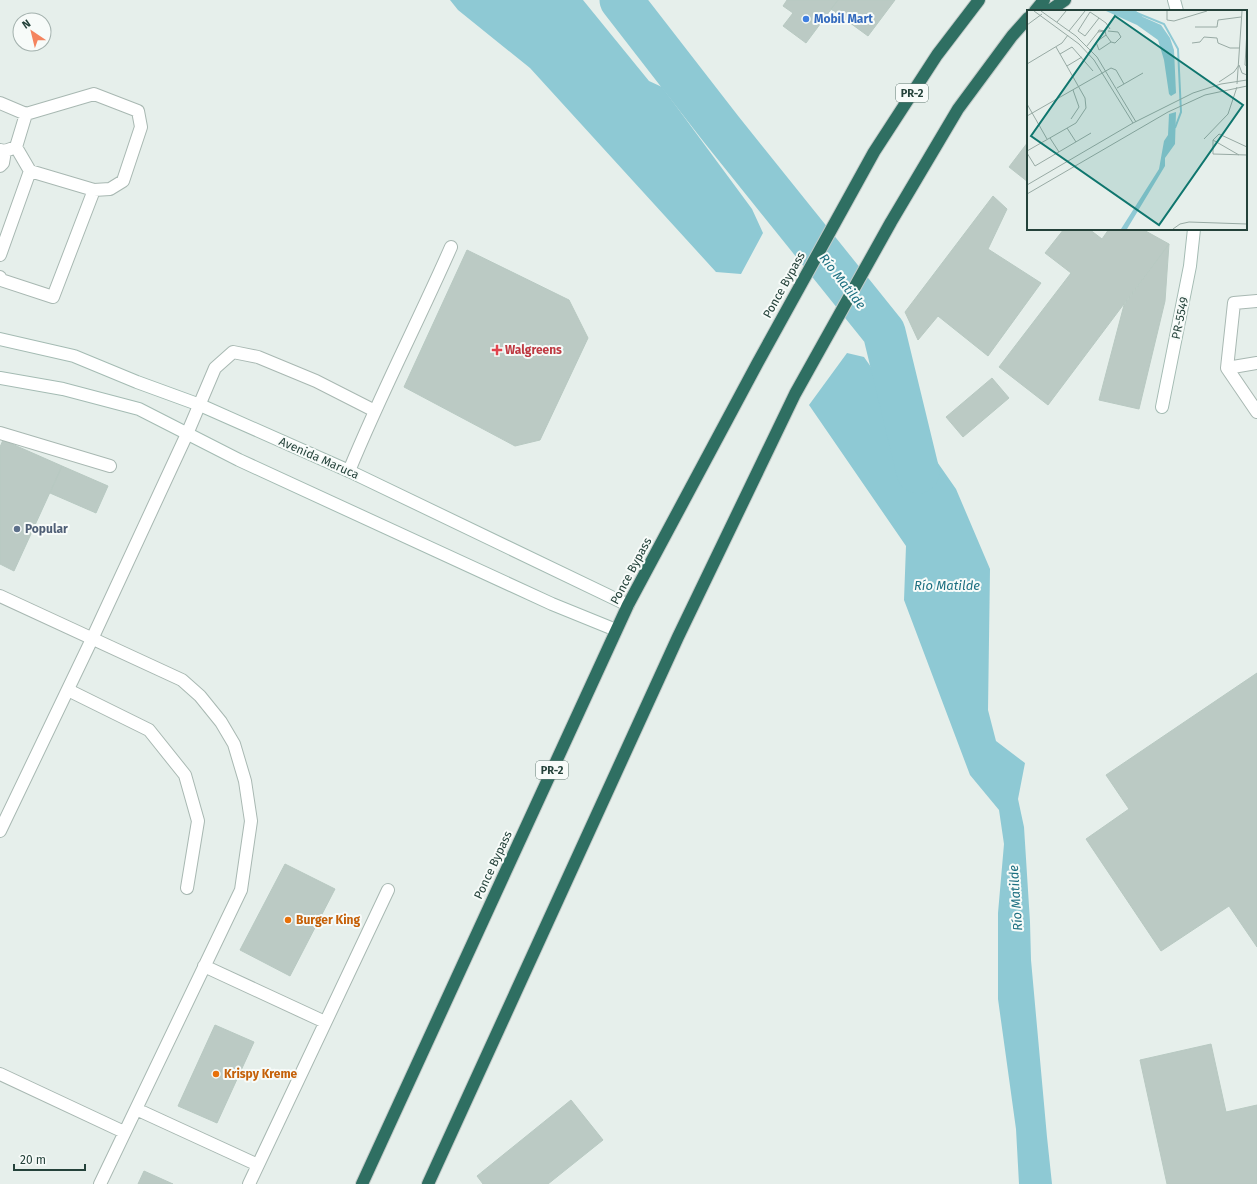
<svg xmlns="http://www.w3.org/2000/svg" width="1257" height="1184" font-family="'Fira Sans',sans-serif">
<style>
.water{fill:#8ec9d4}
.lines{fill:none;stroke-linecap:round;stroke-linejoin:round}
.river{stroke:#8ec9d4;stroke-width:43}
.building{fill:#bbcac4;stroke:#b8c9c2}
.lane-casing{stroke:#a8b8b2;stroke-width:14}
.street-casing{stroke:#a8b8b2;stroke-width:14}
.secondary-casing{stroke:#a4bbb3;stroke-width:14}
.highway-casing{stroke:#c2cac8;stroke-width:14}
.lane{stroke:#fff;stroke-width:12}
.street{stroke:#fff;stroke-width:12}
.secondary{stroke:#fff;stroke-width:12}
.highway{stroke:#2f6f62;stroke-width:12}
.shop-dot{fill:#3f7fe0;stroke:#f7fbf9;stroke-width:1.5}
.health-dot{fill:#e0444e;stroke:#f7fbf9;stroke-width:1.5}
.service-dot{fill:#5c6f8a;stroke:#f7fbf9;stroke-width:1.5}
.food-dot{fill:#e8710a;stroke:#f7fbf9;stroke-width:1.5}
.labels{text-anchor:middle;stroke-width:4;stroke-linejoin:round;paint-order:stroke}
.shield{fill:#f7fbf9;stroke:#637a73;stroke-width:1}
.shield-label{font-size:11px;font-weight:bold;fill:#24423a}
.shop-label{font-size:12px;font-weight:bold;fill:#366cbe;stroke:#f7fbf9;text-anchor:start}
.street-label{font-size:12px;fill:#24423a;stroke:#f7fbf9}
.health-label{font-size:12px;font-weight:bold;fill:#be3a42;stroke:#f7fbf9;text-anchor:start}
.service-label{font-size:12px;font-weight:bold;fill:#4e5e75;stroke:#f7fbf9;text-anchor:start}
.food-label{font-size:12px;font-weight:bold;fill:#c56008;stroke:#f7fbf9;text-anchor:start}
.water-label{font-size:13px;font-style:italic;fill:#1c6f80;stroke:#f7fbf9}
.inset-river{fill:none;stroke:#8ec9d4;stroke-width:2}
.inset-road{fill:none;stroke:#98aaa4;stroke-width:1}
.view{fill:#0f766e;fill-opacity:0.15;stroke:#0f766e;stroke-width:2}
.inset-edge{fill:none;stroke:#24423a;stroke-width:2}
</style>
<rect width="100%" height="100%" fill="#e6efeb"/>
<path class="water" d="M450,0H583L649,81L662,87L752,209L763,233L741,274L716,272L530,68L458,10Z
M847,353L864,357L956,489L990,569L988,710L996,741L1025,763L1018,799L1024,827L1030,922L1031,960L1047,1137L1052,1184H1019L1016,1129L998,999V913L1004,844L999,810L970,775L904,600L906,546L809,405Z"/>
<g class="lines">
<path class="river" d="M621,0L721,129L884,332L918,472"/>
</g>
<path class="building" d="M787,0H838L806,43L783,26L793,13L783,6Z
M838,0H895L868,36L831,9Z
M1028,142V182L1009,167Z
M993,196L1007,209L988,249L1041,283L988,356L938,316L918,340L905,312Z
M1064,229H1089L1102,239L1109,229H1142L1169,244L1048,405L999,367L1071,273L1045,253Z
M1169,244L1165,301L1139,409L1099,400L1124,305Z
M467,250L569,300L588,338L540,440L515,446L404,387Z
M992,378L1009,398L963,437L946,417Z
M3,440L62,466L14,571L0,564V447Z
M62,466L108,486L96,513L50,493Z
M1257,673V947L1229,906L1161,951L1086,839L1129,809L1106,775Z
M285,864L335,889L290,976L240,950Z
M215,1025L254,1042L217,1123L178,1106Z
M1211,1044L1226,1112L1257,1105V1184H1167L1140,1060Z
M571,1100L603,1140L548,1184H483L477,1176Z
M144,1171L173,1184H138Z"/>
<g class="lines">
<defs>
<path id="lane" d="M0,103L26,114
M16,147L26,114L94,94L138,111L141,127L123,181L110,189L94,190
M0,150L5,151L3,163L0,166
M0,255L30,171
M0,277L1,280L53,297L94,190L30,171L16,147L5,151
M1257,301L1234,303L1227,368L1257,363
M1227,368L1257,412
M0,433L110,466
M187,434L215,368L233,352L258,357L316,381L375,411
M349,471C380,395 418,322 451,247
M0,596L182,680L200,696L221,722L234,744L245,781L251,821L241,890L100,1184
M68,690L149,730L185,775L198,821L187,888
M0,831L92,639
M204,966L325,1022
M0,1074L124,1132
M136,1109L258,1165
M249,1184L388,890"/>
<path id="street" d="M92,639L187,434"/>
<path id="secondary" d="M1174,0L1177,11
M0,339L74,356L137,382L200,405L349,471L628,605
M0,378L63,389L139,409L239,460L552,604L616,630
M1162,407L1190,266L1194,229"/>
<path id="highway" d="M1035,11L1044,0
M1049,11L1065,0
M362,1184L628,605L757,364L874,152L937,55L979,0
M428,1184L678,637L795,394L891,222L958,109L1012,36L1028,18"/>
</defs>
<use href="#lane" class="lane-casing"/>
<use href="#street" class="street-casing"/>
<use href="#secondary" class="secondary-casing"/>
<use href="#highway" class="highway-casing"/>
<use href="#lane" class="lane"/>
<use href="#street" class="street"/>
<use href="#secondary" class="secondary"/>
<use href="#highway" class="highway"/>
</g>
<circle class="shop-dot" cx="806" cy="19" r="4"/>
<path class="health-dot" d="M495 344h4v4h4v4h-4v4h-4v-4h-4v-4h4z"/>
<circle class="service-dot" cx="17" cy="529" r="4"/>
<g class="food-dot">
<circle cx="288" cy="920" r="4"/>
<circle cx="216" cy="1074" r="4"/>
</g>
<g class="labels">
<g class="shield">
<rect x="896" y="84" width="32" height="18" rx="3"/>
<rect x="536" y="761" width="32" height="18" rx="3"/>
</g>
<g class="shield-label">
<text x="912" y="97">PR-2</text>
<text x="552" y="774">PR-2</text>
</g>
<g class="shop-label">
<text x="814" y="23">Mobil Mart</text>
</g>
<g class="street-label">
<text transform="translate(784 285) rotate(-61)" y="4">Ponce Bypass</text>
<text transform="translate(1180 318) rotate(-78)" y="4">PR-5549</text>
<text transform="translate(319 458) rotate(24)" y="4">Avenida Maruca</text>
<text transform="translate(631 571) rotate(-62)" y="4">Ponce Bypass</text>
<text transform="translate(493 865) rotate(-65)" y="4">Ponce Bypass</text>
</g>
<g class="health-label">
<text x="505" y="354">Walgreens</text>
</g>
<g class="service-label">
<text x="25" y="533">Popular</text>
</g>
<g class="food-label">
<text x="296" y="924">Burger King</text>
<text x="224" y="1078">Krispy Kreme</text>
</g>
<g class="water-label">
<text transform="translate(843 281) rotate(52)" y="5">Río Matilde</text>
<text x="947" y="590">Río Matilde</text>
<text transform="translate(1015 898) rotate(-94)" y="5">Río Matilde</text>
</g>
</g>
<g transform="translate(1027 10)">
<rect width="220" height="220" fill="#e6efeb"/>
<path d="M79,1H109L116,7L134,15L143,28L147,40L149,83L144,86L142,84L137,50L131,30L110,15ZM149,102L148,134L138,148V156L100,219H94L132,159L137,131L141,125L142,104Z" fill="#8ec9d4"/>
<path class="inset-river" d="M105,1L137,14L151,39L154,102L148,118"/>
<path class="inset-road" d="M7,1L52,34L67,50L106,113M14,1L49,26L70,47L109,112M140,1V10L147,11L180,1M72,8L58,26L51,21L63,2L72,8L79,13L83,19M30,12L39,1M0,15L15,4M168,17H190L191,10L214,7M220,20L218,55L220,56M42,21L58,1M78,21L79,25L69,32L72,40L84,32L79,25M81,21L91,22L94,27L88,33L84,32M165,33L173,32L177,27L190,28L191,33L203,38H212M60,36L71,22L72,20L78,21L71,22M33,44L45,37L66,61M0,54L35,33L41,25M212,55L215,63L220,65M40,56L55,47M192,72L207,62L212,55M210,74L215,1M90,78L116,63M0,94L20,129M0,106L84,58L89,60L97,74M44,109L52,97L46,80M40,118L49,132M23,128L32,142M177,129L201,104L210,77M186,130V144L220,145M0,141L49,113L59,98L58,88L29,37M0,143L8,156L64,123M212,145L186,130L192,124L220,137M0,175L106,113L166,83L194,74L220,70M0,184L141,102L178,85L220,76M146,219L153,214L162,212L220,214"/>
<path class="view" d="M88,6L216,95L132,215L4,126Z"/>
<rect width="220" height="220" class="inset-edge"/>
</g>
<g transform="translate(32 32) rotate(325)"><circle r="19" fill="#f7fbf9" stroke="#a3b1ad"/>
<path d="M0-3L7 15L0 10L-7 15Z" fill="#f4845f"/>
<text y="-6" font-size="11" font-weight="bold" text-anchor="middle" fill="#24423a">N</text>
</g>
<path d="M14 1164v6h71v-6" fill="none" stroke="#24423a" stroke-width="2"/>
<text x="20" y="1164" font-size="12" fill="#24423a" stroke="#f7fbf9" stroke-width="3" paint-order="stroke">20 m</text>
</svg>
